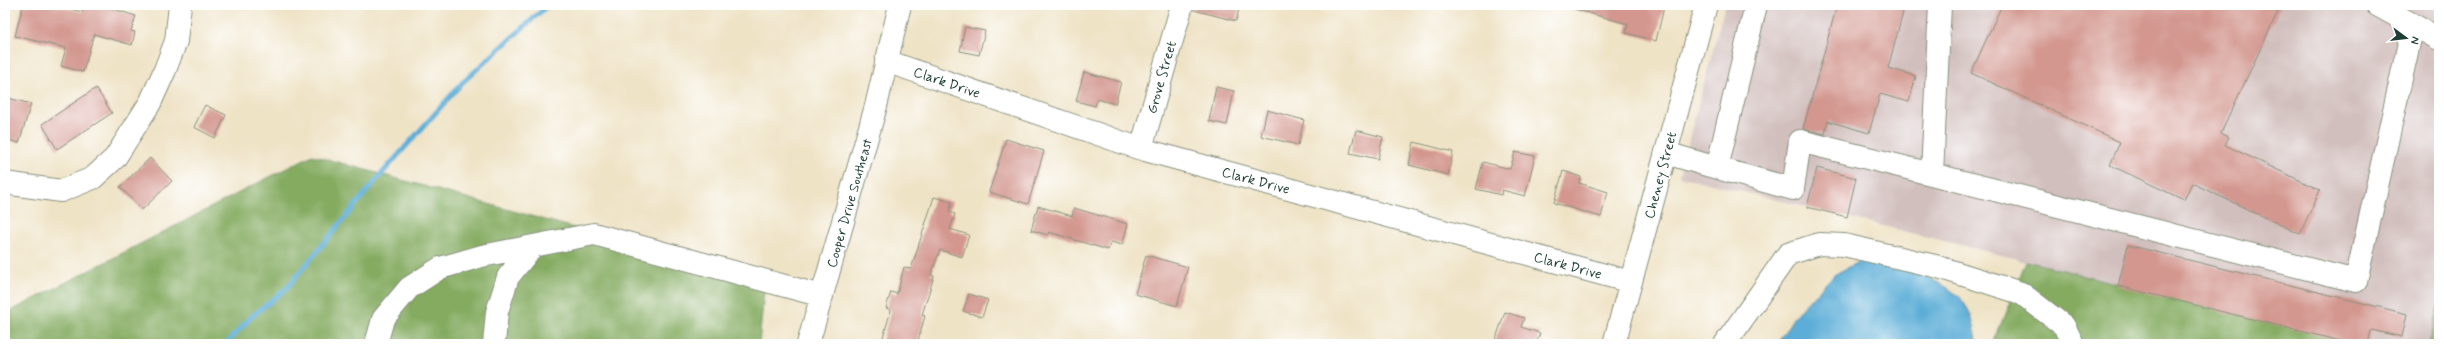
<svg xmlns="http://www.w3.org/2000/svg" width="2444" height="349" font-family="Mynerve,sans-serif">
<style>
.industrial{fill:#d1bfbd}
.forest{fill:#84ab61;stroke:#52744a}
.water{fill:#5cadd7;stroke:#3e7586}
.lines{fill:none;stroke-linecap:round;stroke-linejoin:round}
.stream{stroke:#5cadd7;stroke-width:5}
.building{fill:#d3978f}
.minor-casing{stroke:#87907d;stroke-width:24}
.minor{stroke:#fff;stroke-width:22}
.labels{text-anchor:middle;stroke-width:3;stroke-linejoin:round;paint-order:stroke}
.street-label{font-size:14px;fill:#1f3d34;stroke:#fff}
</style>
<rect width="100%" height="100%" fill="#fff"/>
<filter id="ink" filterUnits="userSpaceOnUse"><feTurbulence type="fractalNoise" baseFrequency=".025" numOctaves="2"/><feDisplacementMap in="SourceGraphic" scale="8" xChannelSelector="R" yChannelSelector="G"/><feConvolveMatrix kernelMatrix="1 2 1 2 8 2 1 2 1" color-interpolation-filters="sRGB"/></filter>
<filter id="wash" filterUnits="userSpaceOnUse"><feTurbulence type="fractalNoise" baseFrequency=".012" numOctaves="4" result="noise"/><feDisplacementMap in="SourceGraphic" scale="16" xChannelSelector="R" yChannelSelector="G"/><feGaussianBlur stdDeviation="0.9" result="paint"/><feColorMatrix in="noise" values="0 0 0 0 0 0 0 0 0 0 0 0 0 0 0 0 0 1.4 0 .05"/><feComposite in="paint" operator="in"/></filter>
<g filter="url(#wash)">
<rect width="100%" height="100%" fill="#efe3c6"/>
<path class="industrial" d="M1725,5H2439V304L2429,344H2364L1679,176Z"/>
<path class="forest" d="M312,155L765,281L759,344H5V314Z
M2026,261L2364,344H1993Z
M2439,304V344H2429Z"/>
<path class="water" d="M1865,258C1893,265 1951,279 1966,306C1973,316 1975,332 1978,344H1777L1795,315L1834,275Z"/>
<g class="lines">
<path class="stream" d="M226,344L251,317L286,289L378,178L462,83L548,5"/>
</g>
<g id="blocks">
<path class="building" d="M23,5H55L82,12L84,5H100L136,16L131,31L135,32L132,45L94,34L83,72L61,66L66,48L15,36Z
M1194,5H1240L1236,21L1194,10Z
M1575,5H1653L1664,7L1656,41L1626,33L1628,24L1574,9Z
M1837,5H1905L1888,68L1916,76L1909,102L1880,94L1869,133L1828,121L1825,134L1803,129Z
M2002,5H2281L2221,133L2229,137L2225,145L2320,190L2300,234L2192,183L2184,200L2110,165L2120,142L1971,73Z
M965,27L985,31L979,55L960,51Z
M1084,72L1121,82L1115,104L1097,99L1095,106L1076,101Z
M1216,87L1234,91L1227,125L1209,121Z
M96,88L112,113L57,149L42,124Z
M5,97L31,104L19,143L5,139Z
M205,105L226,115L215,138L194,127Z
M1267,110L1304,120L1298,145L1261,136Z
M1356,130L1383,137L1378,159L1350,153Z
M1006,139L1044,151L1028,204L989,192Z
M1414,142L1453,152L1448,175L1409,165Z
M1515,152L1535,156L1525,196L1502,190L1501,195L1476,189L1483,162L1510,169Z
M150,158L172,181L142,210L120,187Z
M1817,168L1856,178L1847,217L1807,207Z
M1563,171L1581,177L1579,183L1608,192L1601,217L1554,203Z
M934,197L952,202L949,212L955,214L950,229L969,235L962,257L940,250L931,275L934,276L922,315L925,316L917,344H881L891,310L886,308L891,292L897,294L904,267L911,269Z
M1038,206L1072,216L1074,208L1128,224L1122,245L1111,242L1108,250L1049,232L1048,235L1031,230Z
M2128,245L2407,314L2402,337L2371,330L2368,344H2353L2118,286Z
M1146,255L1188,267L1177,306L1135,294Z
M969,294L988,300L982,317L963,311Z
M1505,312L1524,318L1521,327L1540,333L1536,344H1494Z"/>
</g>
</g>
<g filter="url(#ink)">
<use href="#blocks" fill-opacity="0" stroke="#87907d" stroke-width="1"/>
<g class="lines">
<defs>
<path id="minor" d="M1756,5L1717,168L1793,189L1800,141L2356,281L2413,25
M2377,5L2439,39
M886,61L1141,149L1631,282
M1141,149L1182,5
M1666,153L1717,168
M1932,174L1940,5
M5,183L61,191L93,178L115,158L150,103L165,70L176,41L180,5
M533,246L594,234L822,296
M376,344L383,319L409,288L440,268L482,256L533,246L508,277L497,312L494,344
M808,344L876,106L900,5
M1614,344L1706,5
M1725,344L1788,254L1819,244L1844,245L1935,266L2021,293L2064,326L2073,344"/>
</defs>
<use href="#minor" class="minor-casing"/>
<use href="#minor" class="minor"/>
</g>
</g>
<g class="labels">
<g class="street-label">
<text transform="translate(1161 77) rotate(-74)" y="5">Grove Street</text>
<text transform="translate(947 82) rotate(19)" y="5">Clark Drive</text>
<text transform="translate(1660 175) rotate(-75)" y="5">Cheney Street</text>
<text transform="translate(1256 180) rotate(15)" y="5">Clark Drive</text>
<text transform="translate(849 203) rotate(-74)" y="5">Cooper Drive Southeast</text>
<text transform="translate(1568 265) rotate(15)" y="5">Clark Drive</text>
</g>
</g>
<rect width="2444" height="349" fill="none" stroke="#fff" stroke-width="20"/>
<g transform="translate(2406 38) rotate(105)" stroke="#ffffff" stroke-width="3" paint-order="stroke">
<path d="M0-3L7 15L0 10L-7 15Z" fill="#1f3d34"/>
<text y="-6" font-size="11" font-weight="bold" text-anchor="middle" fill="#1f3d34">N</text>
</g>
</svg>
